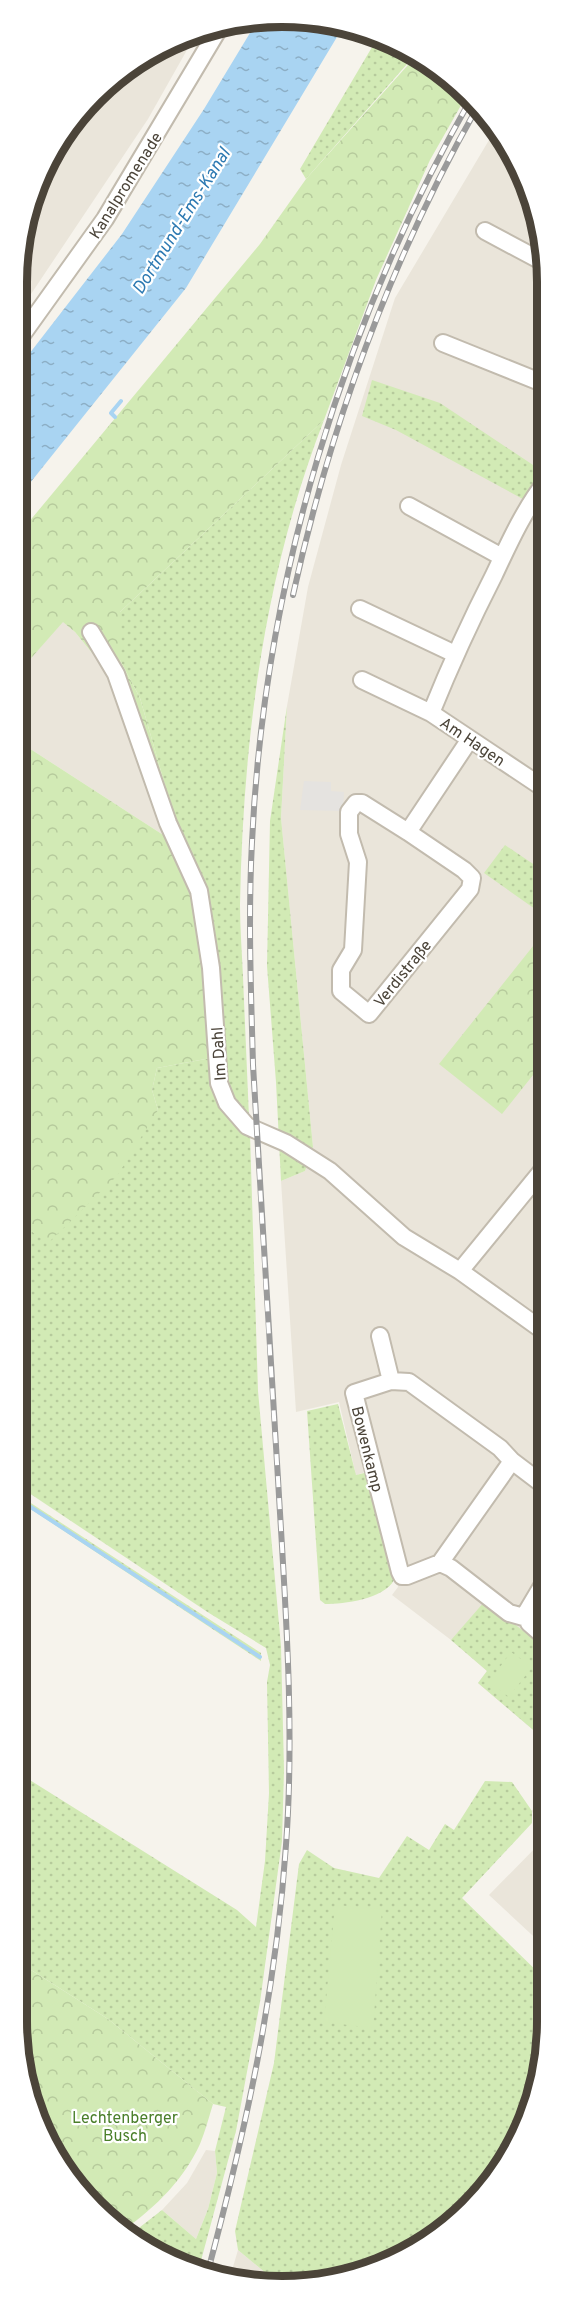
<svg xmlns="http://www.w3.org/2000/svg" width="564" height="2303" font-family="Overpass,sans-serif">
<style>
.residential{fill:#eae5da}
.green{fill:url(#green-dots)}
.forest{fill:url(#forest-crowns)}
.pitch{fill:#d2eab5}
.parking{fill:#e5e3e0}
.water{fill:url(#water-ripples)}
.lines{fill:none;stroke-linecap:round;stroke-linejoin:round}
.stream{stroke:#a9d4f2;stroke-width:4}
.minor-casing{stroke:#c2bbae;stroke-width:20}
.minor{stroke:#fff;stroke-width:16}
.rail-casing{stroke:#9a9a9a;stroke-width:6}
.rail{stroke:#fff;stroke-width:4;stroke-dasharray:11;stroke-linecap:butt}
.labels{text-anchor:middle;stroke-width:4.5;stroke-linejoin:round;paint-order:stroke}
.street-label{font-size:16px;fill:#4b4439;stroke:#fff}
.park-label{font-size:16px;fill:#4a7f2a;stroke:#fff}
.water-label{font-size:18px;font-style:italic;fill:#2e7ab2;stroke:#fff}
.rim{fill:none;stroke:#4b4439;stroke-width:8}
</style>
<defs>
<pattern id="green-dots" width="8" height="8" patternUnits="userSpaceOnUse" patternTransform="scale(1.5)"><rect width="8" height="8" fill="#d2eab5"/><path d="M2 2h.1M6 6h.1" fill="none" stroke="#b6ca9c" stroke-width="1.8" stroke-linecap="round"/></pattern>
<pattern id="forest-crowns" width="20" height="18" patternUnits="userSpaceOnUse" patternTransform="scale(1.5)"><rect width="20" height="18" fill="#d2eab5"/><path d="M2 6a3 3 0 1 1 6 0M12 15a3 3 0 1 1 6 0" fill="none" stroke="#b6ca9c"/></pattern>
<pattern id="water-ripples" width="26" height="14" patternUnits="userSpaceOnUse" patternTransform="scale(1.5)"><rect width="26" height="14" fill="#a9d4f2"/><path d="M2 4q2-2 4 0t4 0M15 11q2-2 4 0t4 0" fill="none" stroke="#8caec5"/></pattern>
</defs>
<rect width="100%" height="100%" fill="#f6f3ec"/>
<path class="residential" d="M196,34L148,119L19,312V247L52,149L121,71Z
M495,130L520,165L545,248V1740L478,1683L487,1671L451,1640L392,1595L398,1587L369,1471L356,1475L339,1402L296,1412L281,1181L305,1171L313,1147L281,818L287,706L308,587L341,465L395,298Z
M63,621L75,632L110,675L171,840L18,741V673Z
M545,1786V1947L489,1895L544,1839L532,1811Z
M206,2150L215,2151L217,2173L208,2209L196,2239L162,2210L187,2183Z
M238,2250L279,2284L264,2286L230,2277Z"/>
<path class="green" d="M378,37L400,44L415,55L306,179L300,169Z
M372,380L440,403L545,473V511L396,430L362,416Z
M324,420C264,574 243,740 240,905C240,929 242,953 243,977C245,1024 247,1071 249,1118L230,1101L171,819V806L140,698L120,660V612Z
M287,706L281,818L313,1147L305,1171L281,1181L276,1082L267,966L270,821Z
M505,845L545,872V916L484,873Z
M211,1058L250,1134L258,1391L281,1646L284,1770L282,1841L260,2002L236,2131L199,2268L165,2259L131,2234L162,2210L196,2239L208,2209L217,2173L215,2151L226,2107L213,2104L108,2019L17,1961V1762L26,1768L17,1772L237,1910L256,1927L265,1861L269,1793L267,1682L270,1665L266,1648L209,1613L17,1485L18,1222L48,1242L158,1110L152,1090L157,1068Z
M338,1404L356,1475L368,1472L394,1580C384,1599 344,1604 325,1604L320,1600L307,1411Z
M17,1494L261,1653V1661L17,1500Z
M485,1601L545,1648V1740L478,1683L487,1671L451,1640Z
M485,1781L512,1782L532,1811V1823L462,1898L545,1979V2056L512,2153L444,2231L351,2277L279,2284L238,2250L235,2231L274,2063L299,1864L307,1850L334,1868L379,1878L407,1836L429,1850L445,1824L454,1830Z"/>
<path class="forest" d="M416,56L468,93L430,160L376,280L324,420L120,612V660L140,698L171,806V819L110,675L75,632L63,622L18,673V535L260,244L306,179Z
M18,741L171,840L191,890L207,967L211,1058L157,1068L152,1090L158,1110L117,1176L48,1243L18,1222Z
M545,931V1060L502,1114L439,1064Z
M17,1961L108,2019L213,2104C209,2117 205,2132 200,2144C184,2179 156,2207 125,2229L83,2196L37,2122L17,2021Z"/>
<path class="pitch" d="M511,1652L532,1667L509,1697L489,1682Z
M335,1905L382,1909L373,2028L324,2022Z"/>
<path class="parking" d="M304,781L331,782V791L344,792L343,811L300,810Z"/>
<path class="water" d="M317,19L343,27L186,288L18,498L19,367L122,234L204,109L256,23Z"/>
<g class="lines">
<path class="stream" d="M115,417L111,413L121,401
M17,1498L260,1657"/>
<defs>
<path id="minor" d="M485,231L545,263
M19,339L105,219L221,25
M443,343L545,384
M409,506L502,557
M360,609L455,654
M91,632L116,674L168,823L199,891L211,968L219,1083L227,1103L247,1126L286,1143L330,1171L404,1237L460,1271L545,1332
M362,680L431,713L545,789
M431,713C450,666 471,620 494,575C509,543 524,510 545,483
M408,832L464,870L472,878L470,889L369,1014L341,991V970L353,950L358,862L349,834V812L356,803H362L408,832L470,739
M460,1271L545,1167
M380,1336L391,1381
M440,1563L407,1576H402L400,1572L354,1393L391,1381L409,1382L500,1448L512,1461
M527,1618L509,1613L451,1568L440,1563L512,1461L545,1486
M545,1637L529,1623L526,1613L545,1581"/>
</defs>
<use href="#minor" class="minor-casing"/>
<use href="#minor" class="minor"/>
<defs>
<path id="rail" d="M293,595C331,423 391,259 478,106
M208,2271C246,2129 276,1992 286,1845C295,1724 285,1601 278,1479C269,1341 261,1203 253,1065C251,991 248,917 252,842C264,582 343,323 472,97"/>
</defs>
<use href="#rail" class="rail-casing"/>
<use href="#rail" class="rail"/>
</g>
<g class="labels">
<g class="street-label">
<text transform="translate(125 185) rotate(-58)" y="6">Kanalpromenade</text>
<text transform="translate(473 741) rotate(34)" y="6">Am Hagen</text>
<text transform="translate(402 973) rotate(-51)" y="6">Verdistraße</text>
<text transform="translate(218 1054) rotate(-94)" y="6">Im Dahl</text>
<text transform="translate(368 1449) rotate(76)" y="6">Bowenkamp</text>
</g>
<g class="park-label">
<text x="125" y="2123">Lechtenberger<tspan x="125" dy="18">Busch</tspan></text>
</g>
<g class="water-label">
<text transform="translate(181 221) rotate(-58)" y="6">Dortmund-Ems-Kanal</text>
</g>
</g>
<path d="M0 0H564V2303H0ZM282 27H282A255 255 0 0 1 537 282V2021A255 255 0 0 1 282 2276H282A255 255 0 0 1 27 2021V282A255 255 0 0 1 282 27Z" fill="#fff" fill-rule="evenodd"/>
<path class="rim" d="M282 27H282A255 255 0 0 1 537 282V2021A255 255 0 0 1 282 2276H282A255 255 0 0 1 27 2021V282A255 255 0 0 1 282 27Z"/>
</svg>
